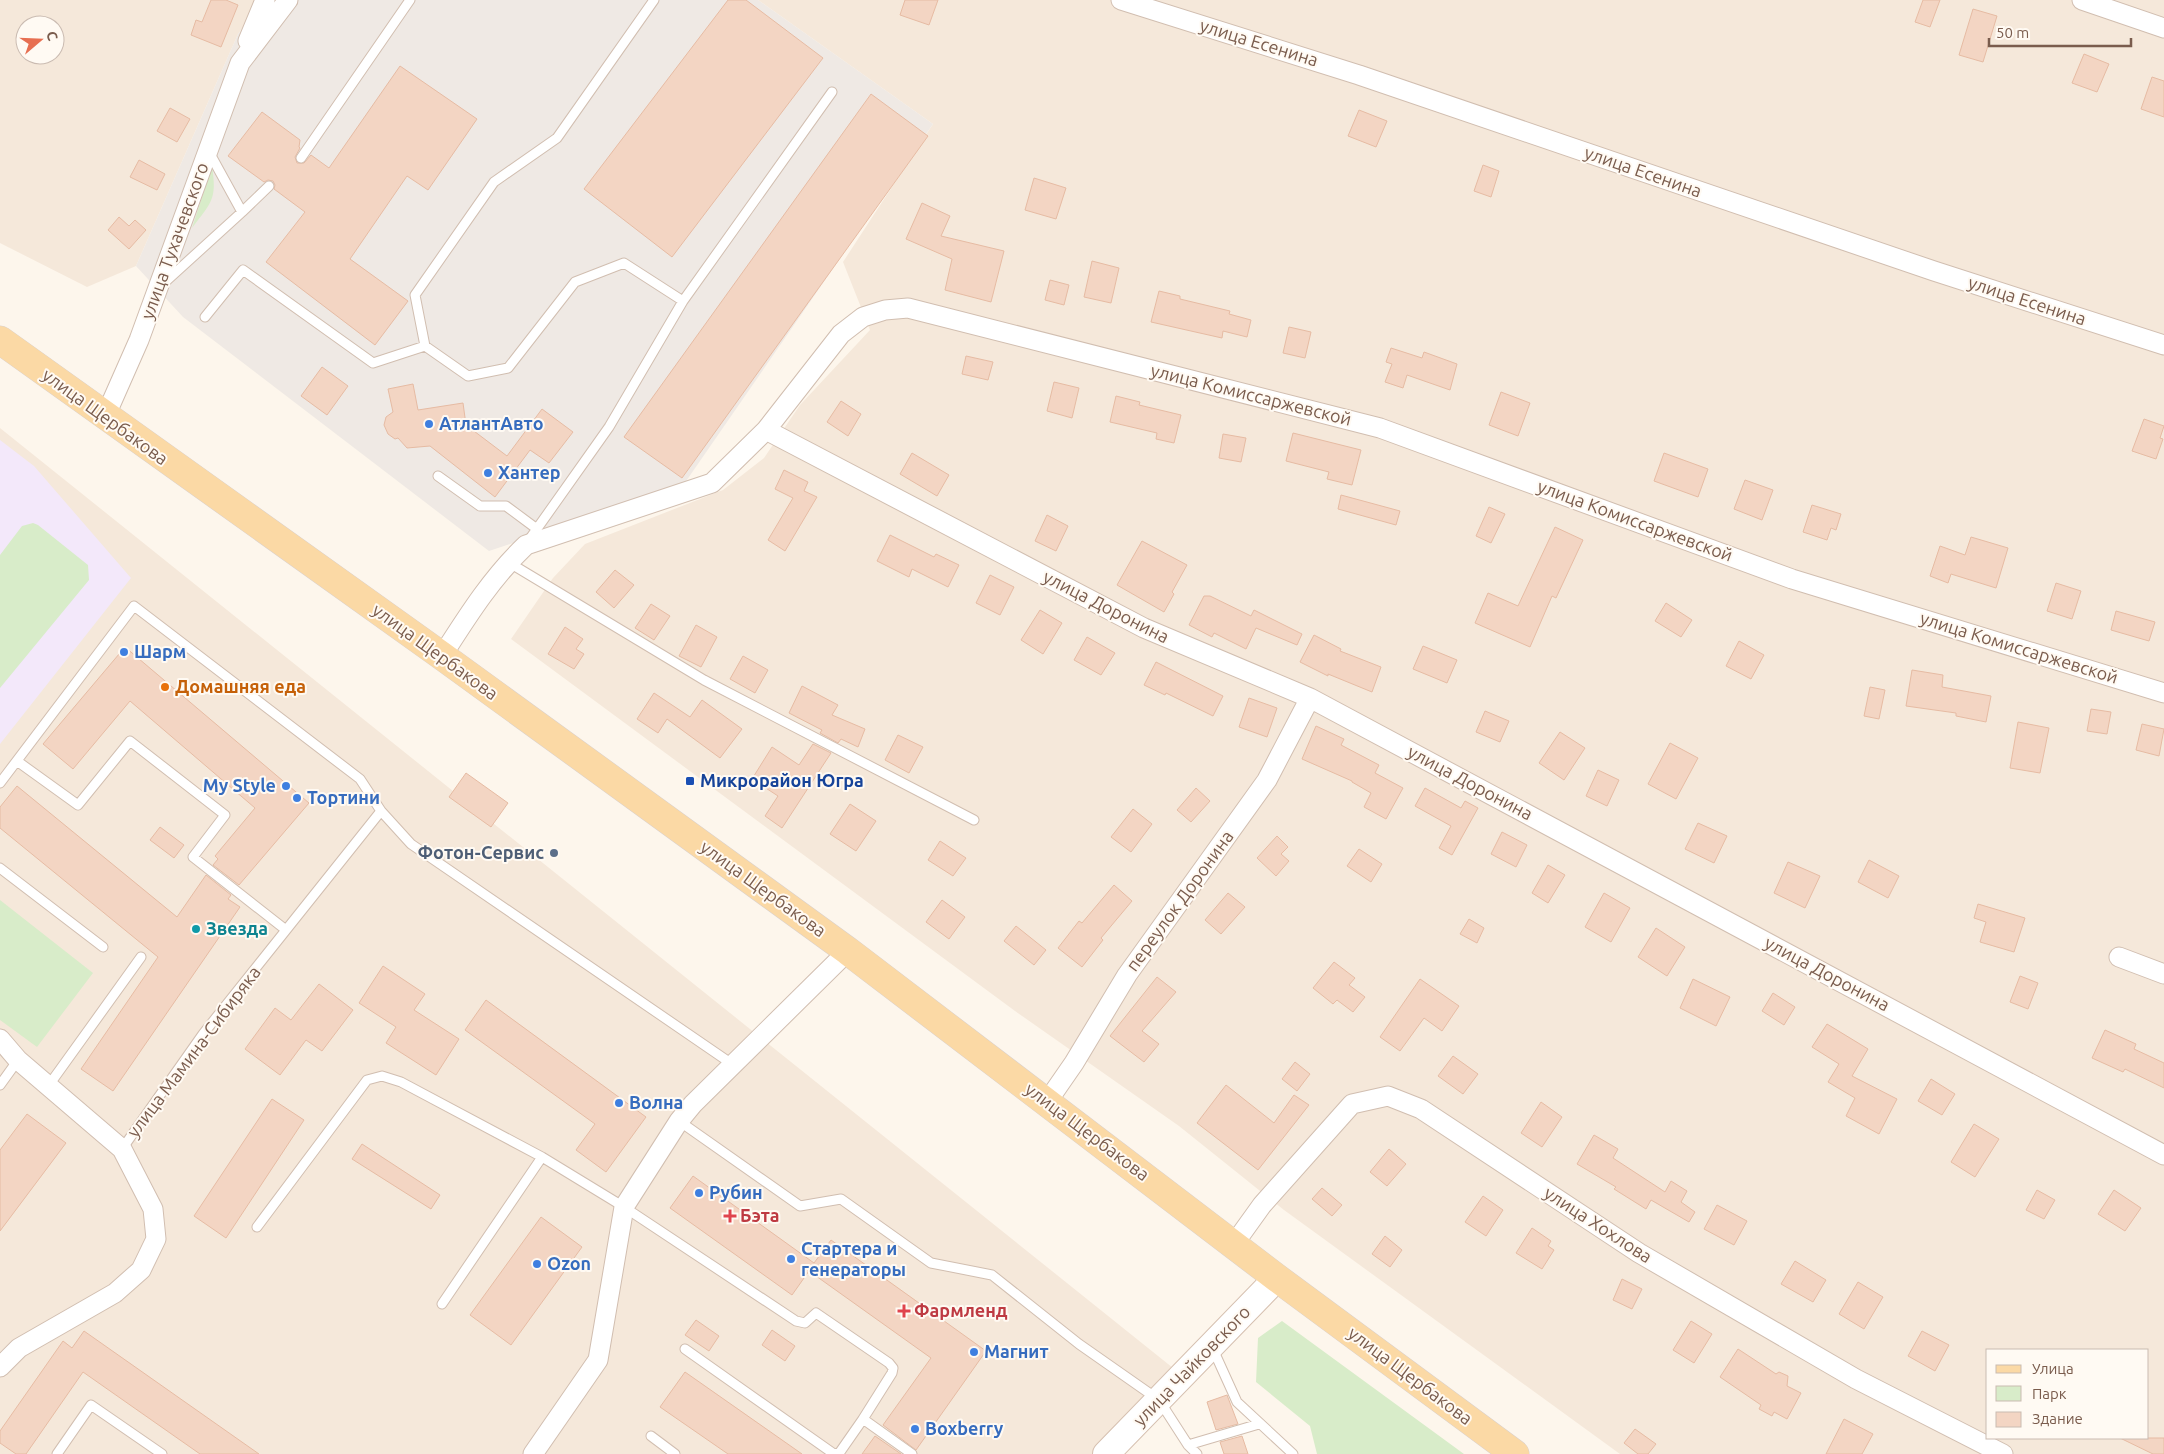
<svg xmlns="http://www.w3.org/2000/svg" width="2164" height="1454" font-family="Ubuntu,sans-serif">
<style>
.residential{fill:#f5e8da;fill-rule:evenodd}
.industrial{fill:#efe9e4}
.education{fill:#f3e8fa}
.green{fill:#d8ecc9}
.building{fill:#f3d5c3;stroke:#e6bba3}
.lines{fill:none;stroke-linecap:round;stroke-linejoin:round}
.lane-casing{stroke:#d1beb0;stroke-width:11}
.street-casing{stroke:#d1beb0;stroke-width:21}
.secondary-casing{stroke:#d6c0b0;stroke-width:28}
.primary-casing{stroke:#dad1cd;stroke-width:29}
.lane{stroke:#fff;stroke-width:9}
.street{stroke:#fff;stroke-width:19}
.secondary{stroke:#fff;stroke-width:26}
.primary{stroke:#fbd9a5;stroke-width:28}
.shop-dot{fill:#3f7fe0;stroke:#fffaf3;stroke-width:2}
.food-dot{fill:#e8710a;stroke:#fffaf3;stroke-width:2}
.transit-dot{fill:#1a4fb4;stroke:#fffaf3;stroke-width:2}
.service-dot{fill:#5c6f8a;stroke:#fffaf3;stroke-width:2}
.culture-dot{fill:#0f9aa8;stroke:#fffaf3;stroke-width:2}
.health-dot{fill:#e0444e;stroke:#fffaf3;stroke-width:2}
.labels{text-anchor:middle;stroke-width:4;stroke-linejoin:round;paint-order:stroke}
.street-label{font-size:18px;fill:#7a5c4d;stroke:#fffaf3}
.shop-label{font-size:18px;font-weight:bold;fill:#366cbe;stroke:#fffaf3;text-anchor:start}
.food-label{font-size:18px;font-weight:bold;fill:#c56008;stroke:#fffaf3;text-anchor:start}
.transit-label{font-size:18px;font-weight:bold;fill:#164399;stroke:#fffaf3;text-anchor:start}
.service-label{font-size:18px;font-weight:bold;fill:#4e5e75;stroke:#fffaf3;text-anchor:end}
.culture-label{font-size:18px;font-weight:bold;fill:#0d838f;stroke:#fffaf3;text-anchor:start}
.health-label{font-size:18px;font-weight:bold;fill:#be3a42;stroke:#fffaf3;text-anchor:start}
</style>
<rect width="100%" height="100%" fill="#fdf6ec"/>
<path class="residential" d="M0,0H265L238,34L136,266L87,287L0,243ZM25,25H55V55H25Z
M758,0H2164V1454H1620L1284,1210L1179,1126L1015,1011L511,639L553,578L585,544L723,490L764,458L800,405L870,330L843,262L933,124ZM1988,1350H2148V1438H1988Z
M0,428L1178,1372L1098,1454H0Z"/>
<path class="industrial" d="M265,0H758L933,124L682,487L489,551L183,317L136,266L238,34Z"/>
<path class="education" d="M0,440L34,466L131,578L0,744Z"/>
<path class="green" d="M212,166C217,199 212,202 192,228Z
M33,523L38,525L88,565L89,580L0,688V555L22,526Z
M0,900L93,973L37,1047L0,1020Z
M1282,1321L1464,1454H1317L1310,1426L1256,1382L1258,1338Z"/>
<path class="building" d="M211,0H226L238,5L221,47L191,35L196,20L202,22Z
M728,0H746L823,58L672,257L584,189Z
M905,0H938L929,25L900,15Z
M1923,0H1940L1930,27L1915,22Z
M1973,9L1997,16L1983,62L1959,55Z
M2084,54L2109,64L2097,92L2072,83Z
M400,66L477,119L428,190L407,176L350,259L408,301L375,345L266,262L305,212L274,189L275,185L273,181L268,180L264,182L228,156L262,112L300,140L299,147L300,148L295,157L297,163H304L311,155L329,168Z
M2152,77L2164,81V117L2141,109Z
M871,94L928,136L682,478L624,437Z
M170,108L190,119L177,142L157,131Z
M1359,110L1387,121L1376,147L1348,136Z
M139,160L165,174L157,190L130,177Z
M1483,165L1499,171L1491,197L1474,191Z
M1034,178L1066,188L1056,219L1025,210Z
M922,203L950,216L941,236L1004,251L991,302L945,290L952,259L906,239Z
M119,217L129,226L135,220L146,230L129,249L108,230Z
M1092,261L1119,268L1111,303L1084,297Z
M1050,280L1069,285L1064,305L1045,300Z
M1159,291L1180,296V299L1230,311L1229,314L1251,320L1247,337L1223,331L1222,338L1151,322Z
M1289,327L1311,332L1305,358L1283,353Z
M1391,348L1422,358L1424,352L1457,364L1450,390L1407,375L1403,388L1385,382L1392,364L1386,362Z
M966,356L993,362L988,380L962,374Z
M322,367L348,386L327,415L301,396Z
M1054,382L1079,388L1072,418L1047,411Z
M413,384L418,410L463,403L466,425L507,456L542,409L573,432L549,463L530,450L495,497L430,446L407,448L398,438L395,439L388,434L384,425L386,417L393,412L388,389Z
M1501,392L1530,403L1518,436L1489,425Z
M1116,396L1140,402L1139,405L1181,415L1174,443L1156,439L1157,433L1110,422Z
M841,401L861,414L848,436L827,422Z
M2144,419L2164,426L2160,438L2163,439L2156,459L2132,451Z
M1293,433L1361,450L1352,485L1327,479L1329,472L1286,461Z
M1223,434L1246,438L1241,462L1219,458Z
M912,453L949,475L937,496L900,474Z
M1664,453L1708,469L1698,497L1654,481Z
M784,470L808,482L804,491L817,497L785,551L768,540L793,498L775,489Z
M1745,480L1773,490L1762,520L1734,509Z
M1341,495L1400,511L1396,525L1338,509Z
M1812,505L1841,514L1836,530L1831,528L1827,540L1803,532Z
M1489,507L1505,514L1491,543L1476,536Z
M1047,515L1068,526L1056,551L1035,541Z
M1555,527L1583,540L1556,598L1552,596L1530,647L1475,623L1488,593L1518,606Z
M890,535L934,557L936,554L959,565L948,587L912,569L909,577L877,561Z
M1971,537L2008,548L1996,588L1951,574L1948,583L1930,576L1940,546L1965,555Z
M1142,541L1187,565L1172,592L1174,594L1164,612L1117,585Z
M615,570L634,585L614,608L596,592Z
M990,575L1014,587L1000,615L976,603Z
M2056,583L2081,591L2072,619L2047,611Z
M1204,596H1210L1251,616L1254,610L1302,634L1297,645L1256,628L1246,649L1214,633L1212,637L1189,625Z
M1666,603L1692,620L1681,637L1655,621Z
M651,604L670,616L654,640L635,628Z
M1040,610L1062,623L1043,654L1021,640Z
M2116,611L2155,622L2149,641L2111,630Z
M696,625L717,637L701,667L679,656Z
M565,627L583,639L576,649L584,654L574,669L548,654Z
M1314,635L1341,649L1340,651L1381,667L1372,692L1328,674V676L1300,662Z
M1087,637L1115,653L1101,675L1074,660Z
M1739,641L1764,655L1751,679L1726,666Z
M1423,646L1457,660L1447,683L1413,669Z
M125,647L309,803L239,885L213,865L218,859L215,856L255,808L130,701L73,769L43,744Z
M743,656L768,670L755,693L730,679Z
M1156,662L1223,696L1213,716L1166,693L1165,695L1144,685Z
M1912,670L1943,675L1942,687L1991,696L1986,722L1956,716V713L1906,706Z
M802,686L838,705L832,715L865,729L858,747L841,739L838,743L820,733L822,730L789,713Z
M1870,687L1885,690L1879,719L1864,716Z
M654,693L690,717L702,700L742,729L720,758L667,719L658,733L637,719Z
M1249,698L1277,708L1267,737L1239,727Z
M2091,709L2111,712L2107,734L2087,731Z
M1485,711L1509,721L1500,742L1476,732Z
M2018,722L2049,728L2040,773L2010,768Z
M2142,724L2164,729L2159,756L2136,750Z
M1316,726L1344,739L1341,745L1379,765L1375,773L1403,788L1386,819L1364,807L1371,793L1352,782V781L1302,759Z
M1560,732L1585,748L1564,780L1539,763Z
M898,735L923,747L909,773L885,760Z
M1670,743L1698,758L1676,799L1648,784Z
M813,744L831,753L782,828L765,816L778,796L752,779L772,747L799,765Z
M1598,770L1619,780L1607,806L1586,796Z
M466,773L508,803L491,827L449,797Z
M17,786L177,917L206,875L231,895L228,899L240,907L113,1091L81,1069L158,957L0,828V807Z
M1196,788L1210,801L1191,822L1177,810Z
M1425,788L1461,808L1465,801L1478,808L1452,855L1439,848L1451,826L1415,806Z
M850,804L876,821L856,851L830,834Z
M1133,809L1152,824L1131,852L1111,837Z
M1698,823L1727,836L1714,863L1685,849Z
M160,827L184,845L174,858L150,840Z
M1502,832L1527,845L1516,867L1491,854Z
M1277,836L1288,847L1281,854L1289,861L1276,876L1257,858Z
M940,841L966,858L953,876L928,860Z
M1359,849L1382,864L1371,882L1347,866Z
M1869,860L1899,876L1888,898L1858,882Z
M1788,862L1820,876L1805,908L1774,893Z
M1548,865L1565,875L1548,903L1532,893Z
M1114,885L1132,901L1101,938L1103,940L1082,967L1058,948L1079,921L1082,923Z
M1228,893L1245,907L1221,934L1205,920Z
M1604,893L1630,908L1611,942L1585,927Z
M942,900L965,917L949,939L926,922Z
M1978,904L2025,918L2014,952L1980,942L1986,922L1974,918Z
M1469,919L1484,928L1477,943L1460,934Z
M1016,926L1046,950L1034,965L1004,941Z
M1656,928L1685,947L1667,976L1638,957Z
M1334,962L1355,978L1349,985L1365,997L1353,1012L1337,1000L1333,1004L1313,988Z
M383,966L425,994L414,1010L459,1039L436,1075L386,1043L396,1027L359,1003Z
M2020,976L2038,983L2028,1009L2010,1002Z
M1157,977L1176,992L1142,1031L1159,1044L1144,1062L1110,1036Z
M1420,979L1459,1006L1442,1031L1424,1018L1400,1051L1380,1037Z
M1693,979L1730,997L1716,1026L1680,1008Z
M319,984L353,1010L322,1051L306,1040L280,1075L245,1049L275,1008L291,1020Z
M1773,993L1795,1007L1784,1025L1762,1011Z
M486,1000L646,1117L606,1172L576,1150L595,1124L465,1030Z
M1827,1024L1868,1049L1852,1076L1897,1099L1879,1134L1846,1116L1855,1098L1828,1082L1839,1064L1812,1047Z
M2105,1030L2136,1044L2134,1049L2164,1063V1088L2125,1069L2123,1072L2092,1058Z
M1453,1056L1478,1074L1463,1094L1438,1076Z
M1295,1062L1310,1074L1297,1091L1282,1079Z
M1931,1079L1955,1094L1942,1115L1918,1101Z
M1226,1085L1274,1123L1294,1095L1309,1105L1258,1170L1197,1123Z
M272,1099L304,1120L226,1238L194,1216Z
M1541,1102L1562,1117L1542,1147L1521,1133Z
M27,1114L66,1143L0,1231V1150Z
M1974,1124L1999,1139L1975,1177L1951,1162Z
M1594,1135L1618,1149L1613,1158L1665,1192L1671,1181L1687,1191L1681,1202L1695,1212L1689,1222L1651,1200L1646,1209L1614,1189L1616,1187L1577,1164Z
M362,1144L440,1195L431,1209L352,1159Z
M1389,1149L1406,1164L1387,1186L1370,1172Z
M693,1176L814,1263L831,1240L986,1351L916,1450L883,1425L931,1358L809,1271L792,1295L670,1208Z
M1322,1188L1342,1205L1332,1216L1312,1199Z
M2037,1190L2055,1200L2044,1219L2026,1210Z
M2114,1190L2141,1208L2125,1231L2098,1214Z
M1483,1196L1503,1210L1486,1236L1465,1222Z
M1717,1205L1747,1221L1734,1245L1704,1229Z
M541,1217L582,1247L511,1345L470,1315Z
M1532,1228L1551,1241L1548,1246L1554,1250L1542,1269L1516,1253Z
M1385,1236L1402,1250L1390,1267L1372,1254Z
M1795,1261L1826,1280L1813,1302L1781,1284Z
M1622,1279L1642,1289L1632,1309L1613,1300Z
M1858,1282L1883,1297L1864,1329L1839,1314Z
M696,1320L719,1336L709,1351L685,1335Z
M1691,1321L1712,1334L1694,1363L1673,1350Z
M772,1330L795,1346L785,1361L762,1345Z
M84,1331L259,1454H200L83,1372L26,1454H16L0,1443V1431L63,1341L72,1348Z
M1922,1331L1949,1345L1935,1371L1908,1356Z
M1738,1349L1776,1374L1779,1372L1788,1376L1787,1386L1801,1393L1787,1419L1774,1412L1772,1416L1759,1409L1761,1405L1720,1377Z
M685,1372L802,1454H728L660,1407Z
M1227,1395L1238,1424L1216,1430L1207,1402Z
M1844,1419L1873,1434L1862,1454H1826Z
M1635,1429L1656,1444L1648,1454H1638L1624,1443Z
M875,1436L901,1454H862Z
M1242,1436L1248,1454H1224L1220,1442Z
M2120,1438H2164V1454H2153Z"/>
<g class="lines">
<defs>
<path id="lane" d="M301,158L410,0
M242,212L269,186
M164,283L242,212L209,152
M683,301L832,92
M205,317L243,270L373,363L425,346L468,376L508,368L575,282L624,263L683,301L609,427L529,540
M425,346L415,295L494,182L557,138L654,0
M438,476L480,506H506L537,529
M508,562L704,680L974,820
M17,761L78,805L130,741L225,815L193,857L286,930
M0,783L134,606L360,779L381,811L411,844L732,1064
M0,868L103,947
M0,1085L18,1060
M49,1085L141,957
M679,1121L800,1206L841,1199L931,1263L992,1275L1079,1344L1159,1400L1188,1445L1197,1454
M122,1149L203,1034L381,811
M257,1227L367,1080L382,1076L401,1082L542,1157L624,1207L796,1321L805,1323L816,1313L889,1363L893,1368L892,1373L863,1419L912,1454
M442,1304L542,1157
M1212,1347L1237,1402L1293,1454
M685,1349L834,1454
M651,1436L675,1454
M1188,1445L1259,1424
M57,1454L91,1405L162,1454
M835,1454L840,1452L863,1419"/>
<path id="street" d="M1121,0L1359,75L1934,271L2164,345
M2082,0L2164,28
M248,41L265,0
M105,417L139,340L240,63L288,0
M766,430L1144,628L1310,698L2164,1155
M442,656C467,617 492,577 526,545L712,483L766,430L841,334L863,317L885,310L908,308L1380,428L1792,579L2164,693
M2119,957L2164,974
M0,1039L18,1060L122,1149L153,1209L156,1239L141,1270L115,1293L19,1348L0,1367
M1047,1102L1074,1063L1127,975L1267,780L1310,698
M1234,1244L1262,1205L1352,1104L1388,1096L1421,1109L1639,1253L1856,1379L2003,1454
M533,1454L598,1360L624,1207L679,1121L693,1104L848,951"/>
<path id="secondary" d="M1106,1454L1277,1278"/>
<path id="primary" d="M0,340L442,656L848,951L1277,1278L1515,1454"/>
</defs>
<use href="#lane" class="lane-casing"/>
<use href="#street" class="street-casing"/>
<use href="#secondary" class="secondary-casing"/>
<use href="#primary" class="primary-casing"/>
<use href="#lane" class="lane"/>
<use href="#street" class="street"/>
<use href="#secondary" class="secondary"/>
<use href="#primary" class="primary"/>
</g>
<g class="shop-dot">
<circle cx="429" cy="424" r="5"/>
<circle cx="488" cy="473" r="5"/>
<circle cx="124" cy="652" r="5"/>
<circle cx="286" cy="786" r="5"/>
<circle cx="297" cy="798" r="5"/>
<circle cx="619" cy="1103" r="5"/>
<circle cx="699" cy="1193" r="5"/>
<circle cx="791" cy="1259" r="5"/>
<circle cx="537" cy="1264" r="5"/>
<circle cx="974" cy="1352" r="5"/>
<circle cx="915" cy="1429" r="5"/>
</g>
<circle class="food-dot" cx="165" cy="687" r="5"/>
<rect class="transit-dot" x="685" y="776" width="10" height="10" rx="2.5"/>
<circle class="service-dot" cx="554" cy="853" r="5"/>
<circle class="culture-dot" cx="196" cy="929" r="5"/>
<g class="health-dot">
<path d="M727.5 1208.5h5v5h5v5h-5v5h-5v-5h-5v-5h5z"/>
<path d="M901.5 1303.5h5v5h5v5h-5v5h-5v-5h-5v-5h5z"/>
</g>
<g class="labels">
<g class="street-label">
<text transform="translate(1259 43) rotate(17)" y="6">улица Есенина</text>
<text transform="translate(1643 172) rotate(19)" y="6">улица Есенина</text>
<text transform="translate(175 241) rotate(-70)" y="6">улица Тухачевского</text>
<text transform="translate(2027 301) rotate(18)" y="6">улица Есенина</text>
<text transform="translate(1251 395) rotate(14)" y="6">улица Комиссаржевской</text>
<text transform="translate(105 417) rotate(36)" y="6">улица Щербакова</text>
<text transform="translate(1635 521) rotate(20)" y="6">улица Комиссаржевской</text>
<text transform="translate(1106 607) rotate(27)" y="6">улица Доронина</text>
<text transform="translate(2019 648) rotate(17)" y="6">улица Комиссаржевской</text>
<text transform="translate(435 652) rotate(36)" y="6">улица Щербакова</text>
<text transform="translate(1470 783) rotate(28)" y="6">улица Доронина</text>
<text transform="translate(763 889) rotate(36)" y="6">улица Щербакова</text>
<text transform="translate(1180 901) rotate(-54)" y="6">переулок Доронина</text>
<text transform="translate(1827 974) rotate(28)" y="6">улица Доронина</text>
<text transform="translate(194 1052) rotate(-53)" y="6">улица Мамина-Сибиряка</text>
<text transform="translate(1087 1132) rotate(37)" y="6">улица Щербакова</text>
<text transform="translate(1598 1225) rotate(33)" y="6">улица Хохлова</text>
<text transform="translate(1192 1366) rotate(-46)" y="6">улица Чайковского</text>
<text transform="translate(1410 1376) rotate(37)" y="6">улица Щербакова</text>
</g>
<g class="shop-label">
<text x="439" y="430">АтлантАвто</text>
<text x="498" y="479">Хантер</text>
<text x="134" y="658">Шарм</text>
<text x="276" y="792" text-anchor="end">My Style</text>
<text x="307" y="804">Тортини</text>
<text x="629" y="1109">Волна</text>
<text x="709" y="1199">Рубин</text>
<text x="801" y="1255">Стартера и<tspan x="801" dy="21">генераторы</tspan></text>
<text x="547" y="1270">Ozon</text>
<text x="984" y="1358">Магнит</text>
<text x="925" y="1435">Boxberry</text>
</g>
<g class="food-label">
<text x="175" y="693">Домашняя еда</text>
</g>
<g class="transit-label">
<text x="700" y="787">Микрорайон Югра</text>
</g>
<g class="service-label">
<text x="544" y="859">Фотон-Сервис</text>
</g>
<g class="culture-label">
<text x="206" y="935">Звезда</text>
</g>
<g class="health-label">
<text x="740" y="1222">Бэта</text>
<text x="914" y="1317">Фармленд</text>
</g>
</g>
<rect x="1986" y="1349" width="162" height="90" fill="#fffaf3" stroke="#cabbb1"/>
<rect x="1996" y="1365" width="25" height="8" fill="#fbd9a5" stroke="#cabbb1"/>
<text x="2032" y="1374" font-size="15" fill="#7a5c4d">Улица</text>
<rect x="1996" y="1386" width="25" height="15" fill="#d8ecc9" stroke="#cabbb1"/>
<text x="2032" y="1399" font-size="15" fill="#7a5c4d">Парк</text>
<rect x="1996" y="1412" width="25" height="15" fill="#f3d5c3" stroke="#cabbb1"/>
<text x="2032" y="1424" font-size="15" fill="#7a5c4d">Здание</text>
<g transform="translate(40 40) rotate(71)"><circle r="24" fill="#fffaf3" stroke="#cabbb1"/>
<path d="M0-4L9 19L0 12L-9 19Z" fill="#e76f51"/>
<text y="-8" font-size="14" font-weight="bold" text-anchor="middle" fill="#7a5c4d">С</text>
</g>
<path d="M1989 38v8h142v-8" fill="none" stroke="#7a5c4d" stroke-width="2.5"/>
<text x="1996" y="38" font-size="15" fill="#7a5c4d" stroke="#fffaf3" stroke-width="4" paint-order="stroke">50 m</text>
</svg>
